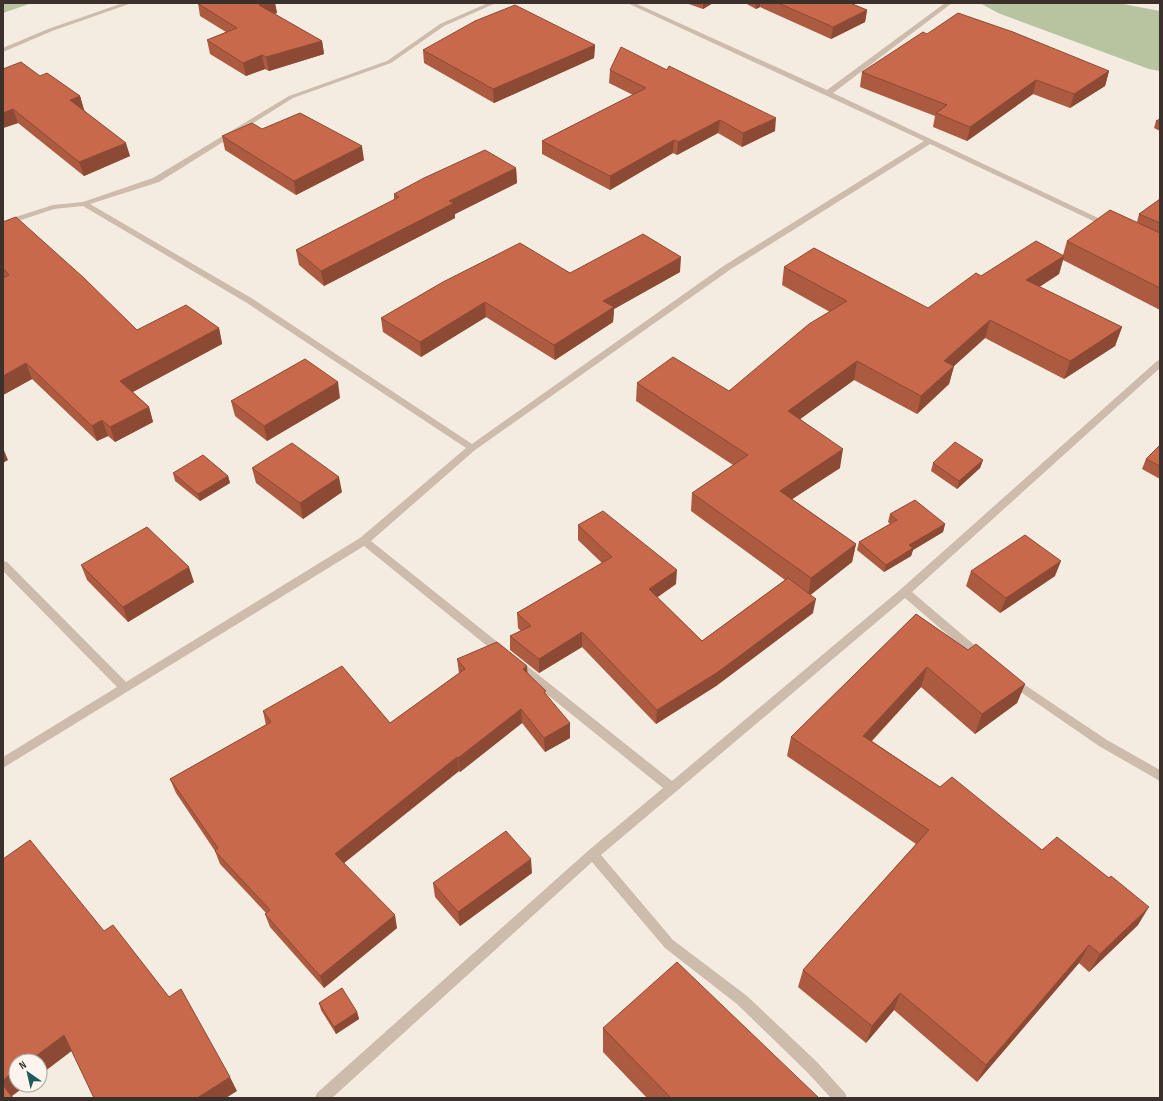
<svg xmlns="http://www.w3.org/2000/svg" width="1163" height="1101" font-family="'Sofia Sans Condensed',sans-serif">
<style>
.green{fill:#b8c4a0}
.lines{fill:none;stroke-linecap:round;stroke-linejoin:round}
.street{fill:#cdbbac;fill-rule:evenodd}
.wall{fill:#ac5a40}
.shaded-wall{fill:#8c4a34}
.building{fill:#c8694b;stroke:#8c4a34}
</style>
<rect width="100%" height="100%" fill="#f4ebe1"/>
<path class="green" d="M3,3H32L3,13Z
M980,3H1118L1160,11V71L1149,69L998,13Z"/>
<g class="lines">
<path class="street" d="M123,3H132L52,31L3,52V48L48,29Z
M488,3H496L444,26L391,63L293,98L159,182L90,204L253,299L472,444L725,265L924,141L627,3H635L827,90L945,3H952L833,93L1113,225L1112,227H1106L930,144L731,269L475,450L371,541L505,648L506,651L505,654L501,655L497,654L364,546L3,768V757L117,687L3,571V561L7,562L126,682L360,538L466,448L247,303L83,206L54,209L3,226V221L53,205L83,202L153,178L289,96L387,61L440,24Z
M1160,360V368L912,592L985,654L986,657L985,660L981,661L977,660L905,598L601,855L673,940L747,996L817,1062L845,1093L847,1098H831L807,1072L737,1004L665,948L592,862L332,1098H315L317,1093L589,850L663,788L513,667L512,664L513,661L517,660L521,661L672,781L901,589L1157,361Z
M1013,677L1107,740L1160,770V781L1099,746L1009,684L1008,681L1009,678Z"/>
</g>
<path class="wall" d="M198,3H275L277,13L274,14L322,41L324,54L269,71L265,69L246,76L210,54L207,40L226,32L200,16Z
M686,3H713L703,9Z
M745,3H852L851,4L867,10L865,22L831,39L760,7L756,9Z
M927,34L1109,71L1105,86L1070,108L1033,94L967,141L933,127L935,116L860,87L862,72Z
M595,45L594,58L494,103L424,63L423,50Z
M3,69L40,76L80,96L84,110L130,156L84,176L18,123L3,128Z
M610,70L775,131L742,147L718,133L677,155L673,153L610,190L542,154V141L633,95L609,83Z
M1160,119V131L1154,128L1156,121Z
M262,129L364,160L296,195L225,150L222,136Z
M516,168L517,183L455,214V218L324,286L299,265L296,250L394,200V194Z
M1160,199V310L1063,260L1059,274L1039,287L1122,327L1115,346L1064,379L985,338L954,366L949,384L917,414L854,380L800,419L840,468L792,499L856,544L852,562L810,595L813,613L716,686L656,724L582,647L539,673L510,650V636L521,631L518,628L517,613L602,563L578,540V525L676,584L657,597L702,641L785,580L691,511L692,493L733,465L636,401L637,383L729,391L830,312L782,285L784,267L928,308L981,276L1063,255L1067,241L1137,222L1139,214Z
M3,222L137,330L219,328L222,344L133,392L149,407L153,422L115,442L108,436L97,441L32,379L3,395Z
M680,272L614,309L613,322L555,360L486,317L421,357L383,332L381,318L570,273Z
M340,398L267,441L235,416L231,401Z
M1160,445V479L1142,469L1146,459Z
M983,460L980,468L957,489L931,471L933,463Z
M252,468L342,492L303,519L256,483Z
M173,473L228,476L230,483L200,501L175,481Z
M890,514L945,524L943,532L913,550L911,556L884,572L857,550L859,542L890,524L888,522Z
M81,565L194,582L128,622L87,580Z
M971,571L1055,576L1000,613L966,586Z
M916,614L968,650L1025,684L1017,703L975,734L921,687L872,741L940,787L1042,850L1138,925L1089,972L1079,963L977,1082L894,1010L866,1043L798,987L803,970L916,844L787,756L791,737Z
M457,659L528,673L546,694L570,738L545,752L522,723L460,772L459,771L344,863L397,928L324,988L270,927L265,914L266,913L220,864L215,851L176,793L170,779L266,725L263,711L390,723L459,673Z
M532,873L460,926L435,897L433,883Z
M319,1003L357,1012L359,1019L336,1034L321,1010Z
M603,1028L819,1098H647L603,1052Z"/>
<path class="shaded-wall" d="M265,3H275L277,13L261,18L259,5Z
M703,3H713L703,9Z
M756,3H760V7L756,9Z
M867,10L865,22L831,39L833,27Z
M322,41L324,54L269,71L266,57Z
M595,45L594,58L494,103L493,89Z
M262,55L265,69L246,76L243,63Z
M1109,71L1105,86L1070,108L1074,94Z
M1036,80L1033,94L967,141L970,127Z
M80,96L84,110L74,114L70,100Z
M13,109L18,123L3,128V113Z
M776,118L775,131L742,147L743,133Z
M720,120L718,133L677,155L678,142Z
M674,140L673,153L610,190V176Z
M126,143L130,156L84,176L79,162Z
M362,146L364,160L296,195L294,181Z
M516,168L517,183L455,214V218L324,286L321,271L449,201Z
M1064,256L1059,274L1021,299L1026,280Z
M681,257L680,272L614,309L613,322L555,360L554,345L603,301Z
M485,302L486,317L421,357L420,342Z
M990,320L985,338L954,366L949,384L917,414L921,396L944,361Z
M1122,327L1115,346L1064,379L1070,361Z
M219,328L222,344L125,396L120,381Z
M857,361L854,380L785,430L788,411Z
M26,363L32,379L3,395V376Z
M338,382L340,398L267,441L264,426Z
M149,407L153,422L115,442L110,427Z
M102,420L108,436L97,441L92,426Z
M3,448L8,460L3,463Z
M843,449L840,468L777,509L780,491Z
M983,460L980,468L957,489L959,481Z
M228,476L230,483L200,501L198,494Z
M339,477L342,492L303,519L300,503Z
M945,524L943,532L913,550L911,556L884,572L886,565L909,545Z
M856,544L852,562L808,597L811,578Z
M1061,561L1055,576L1000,613L1006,598Z
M189,567L194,582L128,622L123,607Z
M677,570L676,584L648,604L649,589Z
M816,599L813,613L716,686L656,724L657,710Z
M582,632V647L539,673V659Z
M527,666L528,681L523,669Z
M927,667L921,687L858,755L863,736Z
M1025,684L1017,703L975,734L982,714Z
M521,709L522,723L460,772L458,758Z
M570,723V738L545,752L544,738Z
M457,757L459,771L339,867L335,854Z
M531,859L532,873L460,926L458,912Z
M1149,907L1138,925L1089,972L1100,954Z
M395,915L397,928L324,988L320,976Z
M1089,945L1079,963L977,1082L986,1065Z
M900,993L894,1010L866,1043L872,1026Z
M357,1012L359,1019L336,1034L334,1027Z
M64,1035L73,1050L40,1075V1061H29Z
M16,1070V1085H27L12,1096L13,1098H11L3,1085V1080Z
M230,1077L237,1091L226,1098H197Z"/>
<path class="building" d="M197,3H265L259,5L322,41L266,57L262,55L243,63L207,40L237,28Z
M778,3H850L867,10L833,27Z
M515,5L595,45L493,89L423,50L475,21Z
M958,13L1013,32L1109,71L1074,94L1036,80L970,127L936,113L947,105L862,72L923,32L927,34Z
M621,47L667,70L669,66L776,118L743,133L720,120L678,142L674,140L610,176L542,141L646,88L610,70Z
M21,62L40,76L47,73L80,96L70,100L126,143L79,162L13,109L3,113V69Z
M300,113L362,146L294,181L222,136L252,123L262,129Z
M1160,119V123L1156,121Z
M485,150L516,168L449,201L454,203L321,271L296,250L399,197L394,194L424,178Z
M1160,199V223L1139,214Z
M1110,210L1160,233V288L1067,241Z
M16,217L84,278L137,330L186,305L219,328L120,381L149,407L110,427L102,420L92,426L26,363L3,376V278L9,275L3,268V222Z
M643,234L681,257L603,301L614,307L554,345L485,302L420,342L381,318L443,282L520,243L570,273Z
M1036,241L1064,256L1026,280L1122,327L1070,361L990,320L944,361L954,366L921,396L857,361L788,411L843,449L780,491L856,544L811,578L692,493L748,455L637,383L673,357L729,391L809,324L847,301L784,267L814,248L928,308L976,273L981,276Z
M305,359L338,382L264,426L231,401Z
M955,442L983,460L959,481L933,463Z
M292,443L339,477L300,503L252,468Z
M1160,445V466L1146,459Z
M203,455L228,476L198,494L173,473Z
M915,500L945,524L909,545L913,548L886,565L859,542L897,520L890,514Z
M603,511L677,570L649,589L702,641L788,578L816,599L718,672L657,710L582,632L539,659L510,636L531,626L517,613L612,557L578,525Z
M147,527L189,567L123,607L81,565Z
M1025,535L1061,561L1006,598L971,571Z
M916,614L968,650L976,644L1025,684L982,714L927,667L863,736L940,787L952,777L1042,850L1057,837L1109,878L1111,876L1149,907L1100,954L1089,945L986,1065L900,993L872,1026L803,970L929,830L791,737Z
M497,642L527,666L523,669L546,691L544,692L570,723L544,738L521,709L458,758L457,757L335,854L395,915L320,976L265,914L270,910L215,851L218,848L170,779L271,722L263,711L342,666L390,723L465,669L457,659Z
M506,831L531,859L458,912L433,883Z
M30,840L104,931L113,925L169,997L181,989L230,1077L197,1098H94L64,1035L29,1061H16V1070L3,1080V859Z
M677,962L819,1098H671L603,1028Z
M342,988L357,1012L334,1027L319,1003Z
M3,1085L12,1097L11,1098H3Z"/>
<rect width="1163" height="1101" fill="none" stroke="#3b302b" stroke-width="8"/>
<g transform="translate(28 1073) rotate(326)"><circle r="19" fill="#fbf5ee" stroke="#aea6a0"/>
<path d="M0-3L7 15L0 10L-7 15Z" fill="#1f5a5e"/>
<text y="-6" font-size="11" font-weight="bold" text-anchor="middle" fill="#3b302b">N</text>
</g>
</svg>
